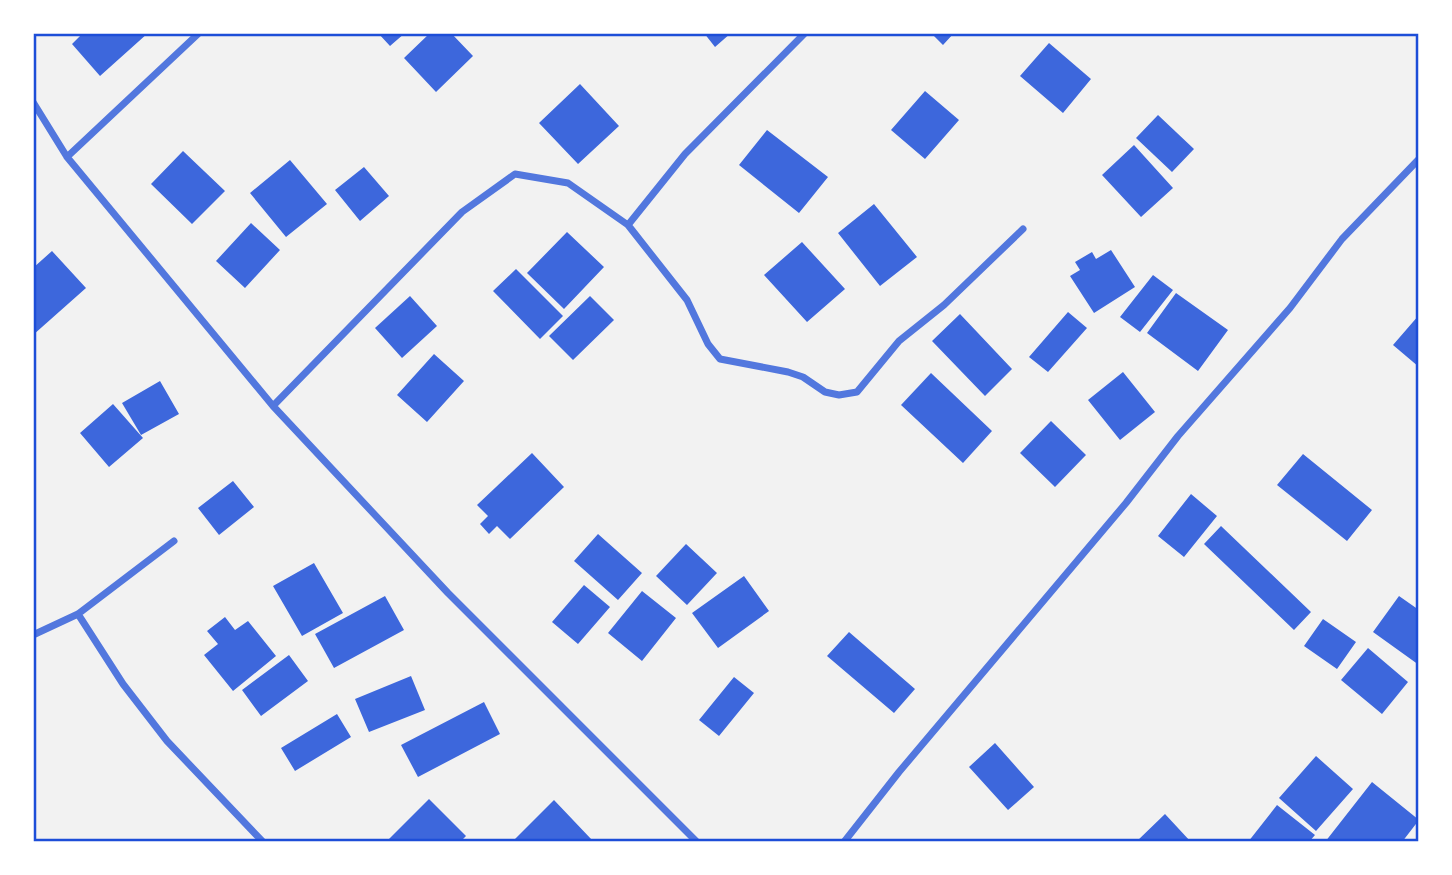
<svg xmlns="http://www.w3.org/2000/svg" width="1452" height="875" font-family="'Exo 2',sans-serif">
<style>
.building{fill:#3d67dc}
.lines{fill:none;stroke-linecap:round;stroke-linejoin:round}
.minor{stroke:#5277de;stroke-width:7}
.neatline{fill:none;stroke:#1d4ed8;stroke-width:2.5}
</style>
<rect width="100%" height="100%" fill="#f2f2f2"/>
<path class="building" d="M83,33H148L100,76L72,44Z
M378,33H405L390,46Z
M430,33H451L473,56L436,92L404,58Z
M704,33H731L715,47Z
M931,33H954L943,45Z
M1049,43L1091,79L1063,113L1020,76Z
M580,84L619,126L578,164L539,123Z
M925,91L959,120L925,159L891,130Z
M1158,115L1194,149L1172,172L1136,138Z
M767,130L828,177L799,213L739,165Z
M1134,145L1173,188L1141,217L1102,175Z
M183,151L225,191L192,224L151,184Z
M290,160L327,204L286,237L250,193Z
M364,167L389,196L360,221L335,190Z
M874,204L917,257L880,286L838,233Z
M251,223L280,250L245,288L216,261Z
M567,232L604,267L564,309L527,273Z
M802,242L845,289L807,322L764,275Z
M1111,250L1135,287L1094,313L1070,276L1080,270L1075,262L1092,252L1096,259Z
M52,251L86,288L33,335V268Z
M516,269L563,316L540,339L493,291Z
M1153,275L1173,290L1140,332L1120,317Z
M1176,293L1228,330L1198,371L1147,333Z
M410,296L437,326L402,358L375,328Z
M590,296L614,320L573,360L549,336Z
M1068,312L1087,328L1048,372L1029,357Z
M960,314L1012,369L985,396L932,341Z
M1419,315V367L1393,345Z
M434,354L464,381L427,422L397,395Z
M1123,372L1155,412L1120,440L1088,400Z
M931,373L992,431L963,463L901,405Z
M160,381L179,414L141,435L122,403Z
M113,404L143,438L109,467L80,433Z
M1051,421L1086,455L1055,487L1020,453Z
M532,453L564,487L510,539L497,526L489,534L480,524L488,516L477,505Z
M1303,454L1372,510L1347,541L1277,485Z
M233,481L254,507L219,535L198,508Z
M1191,494L1217,516L1184,557L1158,536Z
M1221,526L1311,612L1294,630L1204,544Z
M598,534L642,573L618,600L574,561Z
M686,544L717,573L687,605L656,576Z
M314,563L343,613L302,636L273,586Z
M744,576L769,611L718,648L692,613Z
M584,585L610,607L578,644L552,622Z
M642,591L676,618L642,661L608,633Z
M385,596L404,630L334,668L315,634Z
M1399,596L1419,610V665L1373,632Z
M225,617L235,630L248,621L276,656L233,691L204,655L218,644L207,631Z
M1323,619L1356,642L1337,669L1304,646Z
M849,632L915,689L894,713L827,656Z
M1368,648L1408,682L1382,714L1341,680Z
M289,655L308,681L261,716L242,690Z
M411,676L425,710L369,732L355,699Z
M734,677L754,693L719,736L699,720Z
M484,702L500,734L418,777L401,745Z
M337,714L351,737L295,771L281,748Z
M995,743L1034,787L1008,810L969,767Z
M1316,756L1353,789L1316,831L1279,798Z
M1372,782L1419,820L1402,842H1325Z
M429,799L466,836L460,842H386Z
M554,800L592,840L512,842Z
M1277,805L1315,835L1309,842H1248Z
M1165,814L1191,842H1136Z"/>
<g class="lines">
<path class="minor" d="M33,102L67,157L273,406L448,593L697,842
M67,157L199,33
M628,225L685,154L805,33
M273,406L462,212L515,174L568,183L628,225L687,300L708,344L720,359L788,372L803,377L825,392L839,395L857,392L899,341L944,305L1023,229
M78,614L123,684L167,741L263,842
M33,635L78,614L174,541
M844,842L899,772L1126,503L1178,436L1290,308L1342,239L1419,159"/>
</g>
<rect width="1452" height="875" fill="none" stroke="#ffffff" stroke-width="70"/>
<rect x="35" y="35" width="1382" height="805" class="neatline"/>
</svg>
